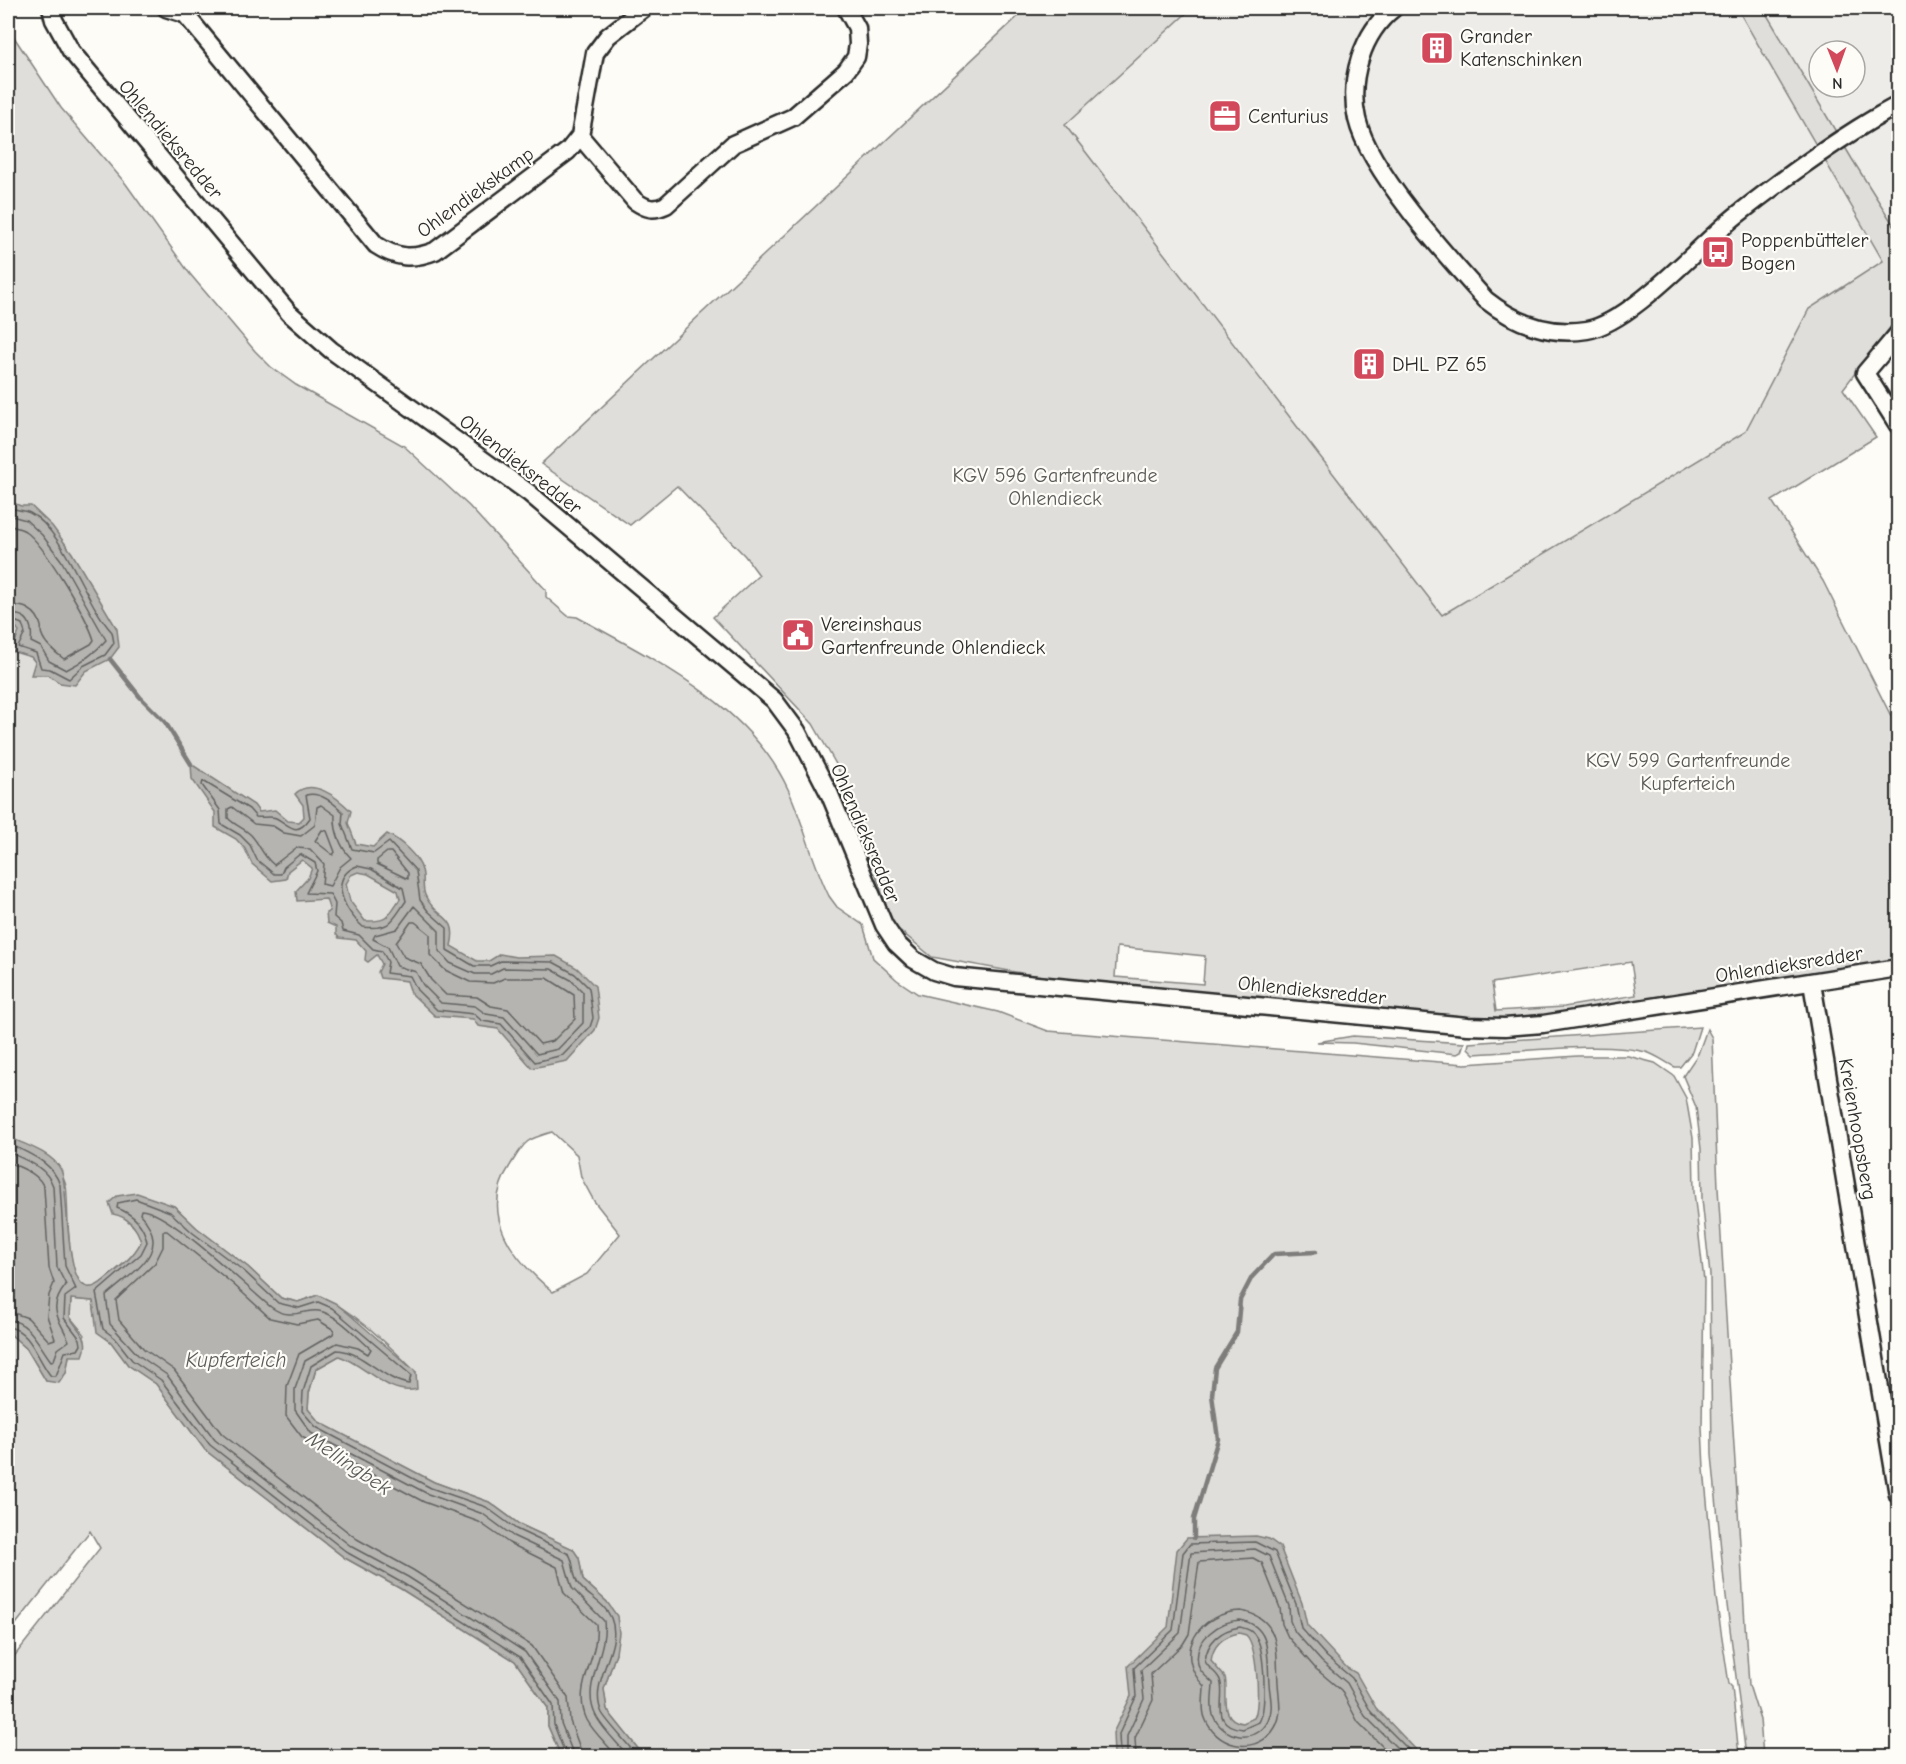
<svg xmlns="http://www.w3.org/2000/svg" width="1906" height="1764" font-family="'Comic Neue',sans-serif">
<style>
.built{fill:#edece8;fill-rule:evenodd}
.green{fill:#dfdeda;stroke:#858482;stroke-width:1.5;fill-rule:evenodd}
.water{fill:#b5b4b1;stroke:#7e7d7b;stroke-width:1.5;fill-rule:evenodd}
.lines{fill:none;stroke-linecap:round;stroke-linejoin:round}
.shore{stroke:#626261;stroke-width:1.5}
.stream{stroke:#7e7d7b;stroke-width:4.5}
.street-casing{stroke:#2b2b2b;stroke-width:21}
.street{stroke:#fdfcf7;stroke-width:16}
.labels{text-anchor:middle;stroke-width:4.5;stroke-linejoin:round;paint-order:stroke}
.poi-label{font-size:20px;fill:#2b2b2b;stroke:#fdfcf7;text-anchor:start}
.street-label{font-size:20px;fill:#2b2b2b;stroke:#fdfcf7}
.park-label{font-size:20px;fill:#585857;stroke:#fdfcf7}
.water-label{font-size:21px;font-style:italic;fill:#5b5b5a;stroke:#fdfcf7}
</style>
<rect width="100%" height="100%" fill="#fdfcf7"/>
<filter id="ink" filterUnits="userSpaceOnUse"><feTurbulence type="fractalNoise" baseFrequency=".0167" numOctaves="2"/><feDisplacementMap in="SourceGraphic" scale="12" xChannelSelector="R" yChannelSelector="G"/><feConvolveMatrix kernelMatrix="1 2 1 2 8 2 1 2 1" color-interpolation-filters="sRGB"/></filter>
<g filter="url(#ink)">
<path class="built" d="M1192,8H1737L1883,261L1809,309L1745,432L1442,615L1064,124Z
M1763,8H1898V232L1852,159ZM1819,51H1855V87H1819Z"/>
<path class="green" d="M1027,8H1192L1065,125L1442,615L1745,432L1809,309L1883,261L1737,8H1763L1852,159L1898,232V317L1843,389L1876,437L1772,501L1823,581L1898,730V962L1530,1020L1457,1018L1032,975L932,957L891,923L867,845L837,766L813,724L713,617L759,575L745,556L677,486L630,525L541,464ZM1117,947L1205,956L1203,984L1115,977ZM1631,962L1636,995L1564,1007L1496,1011L1492,983Z
M8,28L61,108L126,184L190,274L255,351L271,367L296,385L404,446L469,506L546,590V597L568,616L577,617C655,660 749,705 788,789C804,824 812,862 829,896L837,907L863,925L873,958L897,980L918,994L998,1012L1048,1031L1465,1064L1577,1056H1628L1655,1063L1674,1076L1686,1098L1693,1138L1694,1192L1704,1281L1702,1427L1704,1469L1716,1598L1729,1684L1732,1687L1739,1756H644L607,1710L604,1689L616,1653L607,1602L583,1580L579,1558L573,1549L519,1524L489,1502L434,1482L319,1422L308,1409L309,1393L316,1369L339,1356L354,1361L390,1386L416,1372C387,1344 356,1312 318,1295L298,1302L281,1298L248,1267L197,1228L174,1206L124,1217L138,1231L141,1242C133,1258 116,1270 103,1281C61,1316 70,1201 66,1186C60,1161 28,1146 8,1137ZM552,1132L577,1155L581,1177L594,1201L620,1234L587,1274L553,1292C513,1259 477,1215 511,1164C526,1140 525,1140 552,1132Z
M1700,1027L1692,1052L1680,1067H1675C1665,1062 1656,1055 1646,1052C1603,1041 1520,1052 1474,1054L1468,1048L1469,1043Z
M1707,1029L1712,1038L1718,1188L1746,1640L1749,1685L1760,1720L1763,1756H1746L1724,1581L1712,1455L1710,1275L1702,1199L1701,1149L1696,1107L1683,1076L1698,1054Z
M1353,1036L1464,1043L1461,1052L1457,1054L1353,1043L1317,1042Z
M71,1299L93,1301L98,1332L111,1342L128,1365L156,1384L205,1450L345,1558L401,1589L515,1661L548,1708V1726L561,1756H8V1664L100,1548L90,1531L8,1634V1332L27,1349L46,1381L66,1373L69,1356L85,1335L70,1317Z"/>
<path class="water" d="M8,501L21,506H31L52,526L72,553L117,629L119,647L110,659L86,671L75,685L60,683L48,675H31L35,662L31,657L11,651L19,632L17,628L8,629Z
M191,764L254,805L259,812L275,810L288,821L299,822L304,817L303,805L295,794C312,777 337,797 351,811L348,823L356,844L373,847L387,834C399,839 419,857 422,870C425,879 421,889 426,897C437,920 459,914 451,946L477,961H489L500,954L516,957L556,956L577,968L595,986L599,1018L595,1030L567,1061L532,1068L498,1029L478,1026L473,1019L435,1016L411,993L407,981L380,978L378,972L382,964L377,955L368,962L365,960L366,951L356,940L339,938L336,934V927L327,923L326,913L330,911L326,899L297,901L296,891L308,878L312,868L302,860L288,871L286,879L272,881L252,864L245,849L236,839L215,827V812L192,779ZM358,872L368,874L398,891L400,899C387,916 390,922 365,921L350,901L346,884L351,875Z
M8,1137C24,1144 53,1153 61,1170C71,1187 60,1317 103,1281C117,1270 133,1258 141,1242C137,1227 128,1217 113,1214L109,1203L117,1196L137,1193L174,1206L197,1228L248,1267L281,1298L298,1302L318,1295L335,1303L349,1314L416,1372L417,1389C389,1397 364,1364 339,1356L316,1369L309,1393L308,1409L319,1422L434,1482L489,1502L519,1524L573,1549L579,1558L583,1580L607,1602L617,1616L619,1633L616,1653L604,1689L607,1710L644,1756H561L548,1726V1708L515,1661L401,1589L345,1558L205,1450L156,1384L128,1365L111,1342L97,1332L93,1301L71,1299L70,1317C79,1333 91,1337 83,1356H69L66,1373L59,1383L46,1381L27,1349L8,1332Z
M1256,1536L1269,1539L1280,1547L1302,1603L1307,1625L1347,1668L1356,1673L1376,1708L1422,1756H1114L1113,1733L1131,1696L1128,1666L1168,1627L1177,1550L1187,1538ZM1239,1633L1246,1635C1257,1645 1261,1706 1254,1718L1243,1723C1218,1720 1229,1693 1225,1677L1211,1661C1213,1645 1224,1636 1239,1633Z"/>
<g class="lines">
<path class="shore" d="M8,507C14,510 24,510 30,513C64,530 86,605 112,632L114,643L105,655L83,666L69,679L50,669L41,668L36,653L18,647L25,633L22,624L17,622L8,623
M8,515L26,520L42,535L61,560L106,640C96,652 80,663 66,670L49,661L41,647L31,642C33,625 28,612 8,615
M8,525C13,527 20,528 25,531C44,544 87,617 94,640L91,644L64,659C57,654 44,643 42,635C40,632 42,629 41,626C37,610 23,604 8,606
M203,781L249,809L256,817C262,818 271,816 276,818C290,825 296,838 310,818L306,795C319,791 334,803 343,812L342,824L352,849L374,853L389,842L416,871L420,900L428,911L447,928V950L474,966H490L501,961L553,962L575,974L589,988L593,1018L590,1027L563,1055L535,1062L501,1024L482,1021L474,1014L437,1010L417,990L410,976L386,973L388,962L382,951L373,949L359,935L343,931L341,923L334,917L335,904L330,894L306,893L317,871L315,863L300,854L284,867L281,874H274L257,860L250,845L240,835L221,824L220,810L202,785Z
M321,805L335,815C334,830 340,847 351,858L340,867L330,886L322,884L324,864L310,849L296,848L274,865C261,854 261,846 251,835C244,828 234,825 228,818V809L232,807L254,824L273,826L284,833L301,836L315,825L317,807Z
M322,830L327,831L335,852L333,855L315,841Z
M387,852H391L408,873V879L377,864V860Z
M357,866L371,869L403,888L406,901C392,921 391,930 363,927C345,912 327,878 357,866Z
M414,906L439,931V951L450,963L475,974H491L503,968L551,969L571,980L583,992V1023L558,1049L537,1054L504,1017L486,1014L475,1006L441,1003L423,985L416,972L397,966L388,947L373,939L375,935L397,929Z
M411,922H415L430,934V955L445,970L470,982L493,983L505,978H547L574,995L575,1019L553,1041L540,1044L508,1009L491,1006L477,997L446,995L431,980L421,964L404,957L396,943Z
M8,1143C29,1154 52,1161 60,1185L65,1266L76,1289L65,1297L64,1318L80,1339L81,1345L78,1350L65,1352L56,1376H51C38,1361 31,1330 8,1327
M8,1152C25,1160 46,1166 53,1186L57,1267L66,1285C46,1310 60,1319 69,1341L58,1349L54,1360L51,1361C39,1346 30,1321 8,1320
M8,1162C21,1168 39,1173 44,1188L49,1268L54,1283L49,1295L47,1316L55,1339L49,1341L28,1318L8,1311
M1241,1611C1282,1618 1276,1652 1278,1683C1279,1701 1284,1717 1272,1732C1252,1756 1215,1746 1205,1718C1201,1708 1204,1697 1204,1686C1171,1653 1200,1612 1241,1611Z
M1240,1620C1273,1626 1267,1658 1269,1684C1270,1697 1274,1709 1268,1721C1256,1745 1222,1739 1213,1715C1210,1705 1213,1693 1213,1683C1207,1677 1199,1672 1198,1664C1193,1639 1220,1621 1240,1620Z
M1240,1627C1247,1629 1252,1630 1256,1637C1265,1650 1267,1709 1259,1722L1243,1729C1208,1726 1227,1698 1220,1680C1217,1672 1208,1669 1205,1661C1207,1641 1221,1630 1240,1627Z
M566,1756L554,1725L553,1705L520,1657L404,1584L348,1553L210,1445L161,1380L132,1360L115,1338L103,1329L96,1293L141,1254L147,1242C144,1226 133,1214 117,1208L118,1203L136,1199L170,1212L193,1233L244,1271L278,1303L299,1308L318,1302L332,1308L411,1375L409,1384C382,1380 363,1351 337,1350L311,1366L303,1392L302,1411L316,1427L431,1488L486,1507L516,1529L569,1554C575,1563 572,1577 579,1585C588,1597 605,1603 611,1618C624,1649 587,1681 602,1713C607,1722 629,1745 637,1756
M574,1756L561,1723L560,1702L525,1652L408,1577L352,1547L215,1440L167,1375L138,1355L110,1324L106,1296C132,1272 175,1251 140,1214L141,1210C168,1210 247,1288 271,1307C290,1322 307,1308 319,1311C337,1314 357,1337 371,1349L368,1354L358,1348L337,1343L305,1361L295,1389V1410L311,1433L428,1494L483,1514L513,1536L564,1560L572,1588L604,1621C608,1653 580,1686 596,1716C603,1730 618,1743 628,1756
M583,1756L570,1721L568,1698L532,1646L413,1570L357,1539L222,1434L174,1370L144,1349L119,1320L116,1300L155,1263L163,1247V1231H167L233,1284L270,1318L297,1324L318,1320L334,1330L333,1334L299,1354L287,1386L286,1416L302,1437L424,1502L479,1522L509,1543L557,1567L564,1593L596,1624C600,1658 571,1686 587,1720C594,1733 608,1745 616,1756
M1120,1756L1119,1734L1136,1697L1134,1668L1173,1630L1183,1553L1190,1544L1255,1542L1275,1552L1296,1604L1301,1628L1327,1657L1352,1678L1371,1712L1415,1756
M1127,1756V1736L1144,1699L1141,1670L1180,1633L1191,1553L1255,1549L1269,1556L1289,1606L1290,1621L1295,1632L1322,1662L1347,1683L1365,1716L1405,1756
M1136,1756L1135,1738L1153,1700L1151,1674L1183,1644L1189,1634L1199,1562L1253,1558L1262,1563L1280,1608L1282,1624L1288,1637L1316,1669L1341,1690L1358,1722L1392,1756"/>
<path class="stream" d="M110,659L140,697L165,722L191,764
M1194,1538V1519L1218,1439L1212,1395L1215,1368L1237,1332L1240,1300L1252,1277L1274,1254L1316,1252"/>
<defs>
<path id="street" d="M51,8L54,20L71,51L289,313L331,350L529,493L774,700L797,731L830,795L884,925L896,943L913,959L934,971L954,977L1467,1026L1505,1027L1543,1024L1898,968
M166,8L185,14L376,245C396,258 412,260 435,251L568,151L580,136L595,53L608,36L644,8
M1394,8C1362,33 1348,80 1357,119C1369,171 1449,259 1486,300C1515,323 1550,336 1587,330C1632,322 1699,245 1737,215C1788,175 1842,135 1898,105
M580,136L635,201C647,209 653,211 666,205L733,144L793,117L846,71L856,57L858,44L857,28L846,8
M1898,334L1865,373L1898,425
M1812,983L1898,1495"/>
</defs>
<use href="#street" class="street-casing"/>
<use href="#street" class="street"/>
</g>
</g>
<defs>
<symbol id="building-square" viewBox="-11 -11 22 22"><rect x="-9" y="-9" width="18" height="18" rx="4" fill="#d1495b" stroke="#fdfcf7"/><path d="M-4-6H4V6H1V3H-1V6H-4ZM-2.5-4.3h1.7v1.8h-1.7ZM.8-4.3h1.7v1.8H.8ZM-2.5-1h1.7V.8h-1.7ZM.8-1h1.7V.8H.8Z" fill="#fff"/></symbol>
<symbol id="office-square" viewBox="-11 -11 22 22"><rect x="-9" y="-9" width="18" height="18" rx="4" fill="#d1495b" stroke="#fdfcf7"/><path d="M-6-3h4V-5.5h4V-3h4V5H-6ZM-1-4.5V-3h2v-1.5ZM-6 0V1H6V0Z" fill="#fff"/></symbol>
<symbol id="bus-square" viewBox="-11 -11 22 22"><rect x="-9" y="-9" width="18" height="18" rx="4" fill="#d1495b" stroke="#fdfcf7"/><path d="M-5-6H5V4H4V6H2V4H-2V6H-4V4H-5ZM-3.5-4V0h7V-4ZM-3.5 1.2v1.5H-2V1.2ZM2 1.2v1.5H3.5V1.2Z" fill="#fff"/></symbol>
<symbol id="civic-square" viewBox="-11 -11 22 22"><rect x="-9" y="-9" width="18" height="18" rx="4" fill="#d1495b" stroke="#fdfcf7"/><path d="M-.6-6.5H3V-4.5H.6V-3L4-1V1h2V6H-6V1h2V-1L-.6-3ZM-1.2 2.5V6h2.4V2.5Z" fill="#fff"/></symbol>
</defs>
<g fill-rule="evenodd">
<use href="#building-square" x="1418" y="29" width="38" height="38"/>
<use href="#office-square" x="1206" y="97" width="38" height="38"/>
<use href="#bus-square" x="1699" y="233" width="38" height="38"/>
<use href="#building-square" x="1350" y="345" width="38" height="38"/>
<use href="#civic-square" x="779" y="616" width="38" height="38"/>
</g>
<g class="labels">
<g class="poi-label">
<text x="1460" y="43">Grander<tspan x="1460" dy="23">Katenschinken</tspan></text>
<text x="1248" y="123">Centurius</text>
<text x="1741" y="247">Poppenbütteler<tspan x="1741" dy="23">Bogen</tspan></text>
<text x="1392" y="371">DHL PZ 65</text>
<text x="821" y="631">Vereinshaus<tspan x="821" dy="23">Gartenfreunde Ohlendieck</tspan></text>
</g>
<g class="street-label">
<text transform="translate(171 139) rotate(50)" y="7">Ohlendieksredder</text>
<text transform="translate(475 192) rotate(-36)" y="7">Ohlendiekskamp</text>
<text transform="translate(521 464) rotate(38)" y="7">Ohlendieksredder</text>
<text transform="translate(866 833) rotate(67)" y="7">Ohlendieksredder</text>
<text transform="translate(1789 964) rotate(-9)" y="7">Ohlendieksredder</text>
<text transform="translate(1312 990) rotate(6)" y="7">Ohlendieksredder</text>
<text transform="translate(1858 1129) rotate(80)" y="7">Kreienhoopsberg</text>
</g>
<g class="park-label">
<text x="1055" y="482">KGV 596 Gartenfreunde<tspan x="1055" dy="23">Ohlendieck</tspan></text>
<text x="1688" y="767">KGV 599 Gartenfreunde<tspan x="1688" dy="23">Kupferteich</tspan></text>
</g>
<g class="water-label">
<text x="236" y="1367">Kupferteich</text>
<text transform="translate(349 1463) rotate(34)" y="7">Mellingbek</text>
</g>
</g>
<rect width="1906" height="1764" fill="none" stroke="#fdfcf7" stroke-width="30"/>
<rect x="15" y="15" width="1876" height="1734" fill="none" stroke="#2b2b2b" stroke-width="2" filter="url(#ink)"/>
<g transform="translate(1837 69) rotate(179)"><circle r="28" fill="#fdfcf7" stroke="#a9a8a5" stroke-width="1.5"/>
<path d="M0-4.5L10 22L0 15L-10 22Z" fill="#d1495b"/>
<text y="-9" font-size="16" font-weight="bold" text-anchor="middle" fill="#2b2b2b">N</text>
</g>
</svg>
